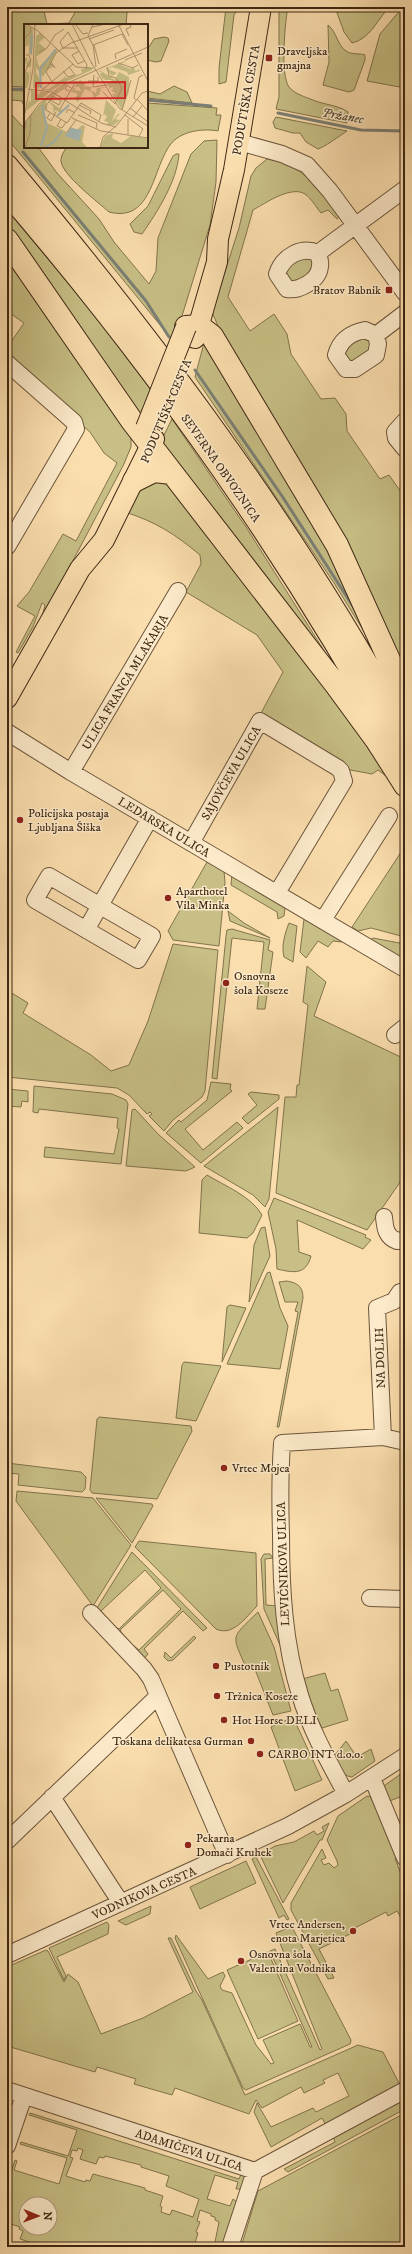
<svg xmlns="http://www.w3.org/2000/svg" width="412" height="2254" font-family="'IM FELL DW Pica',serif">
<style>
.green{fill:#c7bf85;stroke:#82734c;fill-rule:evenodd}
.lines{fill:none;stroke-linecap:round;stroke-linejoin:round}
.stream{stroke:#7b7f75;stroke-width:3}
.minor-casing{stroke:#6c553a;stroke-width:18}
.major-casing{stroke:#3d2713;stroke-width:22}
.highway-casing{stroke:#3d2713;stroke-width:24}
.minor{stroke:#fceaca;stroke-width:16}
.major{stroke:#fbdeae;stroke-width:20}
.highway{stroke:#fbdeae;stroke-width:22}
.major-bridge-casing{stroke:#3d2713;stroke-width:22;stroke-linecap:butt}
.major-bridge{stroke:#fbdeae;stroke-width:20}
.poi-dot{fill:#8f2418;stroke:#fceaca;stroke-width:1.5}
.labels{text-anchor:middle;stroke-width:3;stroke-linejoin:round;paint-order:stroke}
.poi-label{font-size:12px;fill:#3d2713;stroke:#fceaca;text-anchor:start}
.street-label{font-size:12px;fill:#3d2713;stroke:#fceaca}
.water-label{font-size:13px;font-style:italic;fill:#574c3c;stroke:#fceaca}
.inset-river{fill:none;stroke:#a5b9b7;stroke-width:2}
.inset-road{fill:none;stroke:#af9570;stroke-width:1}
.view{fill:#d62828;fill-opacity:0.15;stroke:#d62828;stroke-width:2}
.inset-edge{fill:none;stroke:#3d2713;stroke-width:2}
</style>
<rect width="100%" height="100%" fill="#fbdeae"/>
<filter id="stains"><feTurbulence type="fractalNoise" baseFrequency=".005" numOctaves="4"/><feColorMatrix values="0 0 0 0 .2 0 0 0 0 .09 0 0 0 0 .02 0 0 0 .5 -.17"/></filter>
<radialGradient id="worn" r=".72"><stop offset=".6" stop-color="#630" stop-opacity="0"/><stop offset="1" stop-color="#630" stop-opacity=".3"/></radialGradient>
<path class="green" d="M7,7H43L47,24L69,23L78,7H131L127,13L126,25H25V87L7,86V45L11,41L7,38Z
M226,7H239L234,15L226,82L219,84V68Z
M279,7H288C285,22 280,75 289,87C295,94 305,97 313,100C325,105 338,105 348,112L347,123L276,109L279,97Z
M335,7H389C378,19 370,39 352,43L344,32Z
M403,7H405V88L367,81L380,34Z
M328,25C337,32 337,45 346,51C352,55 359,53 365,55V60L354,90L349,92L323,85L329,62Z
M164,37L168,38L169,41L161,61L156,62L147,60V50L154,39Z
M174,86L187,92L192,103L147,98V91L160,94Z
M7,90L25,91V109L22,101L13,100L7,107Z
M147,103L217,108L216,115H221L218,131C203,128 180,131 170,145C152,170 152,223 109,212C98,202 62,175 61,161C61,155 64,151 67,147H147Z
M7,110L25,129V147H38L57,173L99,219L114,242L149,284L156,271L158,238L191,154L204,141L217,140L216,182L210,225L174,342L7,138Z
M276,117L347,131C341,135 323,148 318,149L306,142L300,133H293L275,128L273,122Z
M176,154H179C177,181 158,211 142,234L134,232L130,224L148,206L173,156Z
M267,159C304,165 318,187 340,215L337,219L328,210L321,213C316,207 311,198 305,194C291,185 264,204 253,210L228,297L250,331L274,314L287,334L291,354L321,399L335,398L346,414L347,431L380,479L389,475L404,496L405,679L279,433L218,326L212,312L239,228L251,176L256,168Z
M7,210L93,313L154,394L142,417L7,231Z
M7,248L131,436V447L123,466L41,621L45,605L42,603L33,627L18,653L16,652L35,616L17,606L29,592L63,534L76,541L117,463L104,453L90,432L7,359V344L9,345L24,323L7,311Z
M299,253L315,256L314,272L296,285L288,284L282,268Z
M357,335L373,338L371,354L354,367L340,350Z
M205,339L312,513L389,672L334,583L195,377Z
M172,419L246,527L342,679L161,441Z
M162,476L358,724L390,779L378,770L372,774L345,769L259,717L283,672L257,635L186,592L201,564L200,555C175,534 156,522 125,512L145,480Z
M405,846V937L371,928L358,931L352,927Z
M207,862L224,871L225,882L219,946L173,940L168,931Z
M232,873L285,908L284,916L278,919L277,912L231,885Z
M228,911L244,923L270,938L230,921Z
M306,917L343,938L342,942L333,941L328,947L318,941L306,958L300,952L304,919Z
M289,923L297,926L293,962L284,957C281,946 285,933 289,923Z
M232,929L270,940L268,950L273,952L265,1009H257L264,942L232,938L217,1079L212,1078L226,936L227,930Z
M373,938L405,944V960L370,940Z
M173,944L218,950L205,1091L202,1097L173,1120L164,1131L149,1116L152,1114L150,1112L147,1114L129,1095L117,1088L7,1077V990L28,1003L23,1013L91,1055L111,1071L129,1065L148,1021Z
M307,966L326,982L314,1016L405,1059V1175L367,1230L276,1193L285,1097H296L297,1085H299L308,1005L303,1002Z
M211,1082L231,1084L230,1089L232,1091L185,1129L203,1150L237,1122L243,1128L201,1163L166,1133L179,1120L181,1122L207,1100Z
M34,1086L112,1094L126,1100L128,1104L121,1164L44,1157L45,1147L114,1154L119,1129L117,1128L118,1118L39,1109L38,1113L33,1112Z
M7,1089L28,1091V1102L22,1101L21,1107L7,1106Z
M251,1092L279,1095V1099L248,1124L242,1118L257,1105L248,1094Z
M278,1107L269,1199L265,1207L253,1195L204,1166Z
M135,1109L158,1134L195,1167L186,1171L126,1166L132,1110Z
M207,1175C225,1186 251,1196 262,1215L253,1233L247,1238L199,1233L202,1180Z
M274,1198L366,1235L365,1237L371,1240L363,1249L297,1220L299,1252L311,1256C306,1275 294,1273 277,1269L276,1249L268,1212Z
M265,1227L270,1256L249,1302L254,1245L261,1228Z
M270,1272L280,1308L288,1326L280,1369L227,1364L267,1273Z
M287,1281C298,1283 303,1287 303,1298L279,1427H277L298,1312L295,1311L298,1302H285L279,1282Z
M230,1305L246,1308L222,1362L227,1307Z
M184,1362L221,1366L196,1421L176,1418L182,1365Z
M99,1417L191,1426L192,1431L157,1499L92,1493L90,1490L97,1419Z
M7,1463L81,1472L86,1477L85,1489L82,1492L18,1485L19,1474L7,1473Z
M17,1491L93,1498L131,1545L93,1606L16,1501Z
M96,1498L152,1504L153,1506L132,1543Z
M139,1541L256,1553L257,1606C246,1617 233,1637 216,1629L135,1547Z
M132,1552L207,1628L203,1631L183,1611L144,1649L148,1654L143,1660L131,1646H134L139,1650L181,1609L163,1590L120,1630L125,1638L112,1625L119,1629L161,1588L145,1570L101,1611L106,1617L95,1611Z
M264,1554H270L273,1558L265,1559L266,1605L277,1606L331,1777L328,1778L307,1735L286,1674L280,1645L264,1609L261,1559Z
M258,1612L274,1647L291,1711L273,1715L254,1667L247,1670C232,1634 229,1640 258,1612Z
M194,1636L196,1638L173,1660L168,1661L164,1657L165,1652L171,1658Z
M325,1673L331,1691L338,1689L348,1720L322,1728L311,1709L302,1679Z
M293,1717L322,1780L295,1791L271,1727Z
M346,1741L357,1757L371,1749L375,1761L352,1777C341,1776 338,1766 334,1756Z
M405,1771V1795L387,1802L381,1788Z
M367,1796L372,1797L398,1858H395L405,1885V1924L397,1911L388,1916L386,1912L349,1931L350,1934L319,1949L334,1978L328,1979L291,1910V1903L322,1849L326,1858L321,1860L324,1865L329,1863L334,1868L338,1865L337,1861L327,1840L338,1816Z
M329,1823L322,1840H320L283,1903L260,1855L275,1846L294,1842L314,1831L317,1835L324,1831L322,1827Z
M256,1857L289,1919L287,1920L284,1915L279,1918L252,1859Z
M246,1861L256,1883L200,1909L190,1887Z
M151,1906L150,1914L126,1925L118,1921Z
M107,1922L109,1925L108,1934L57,1957L66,1976L64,1980L49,1948Z
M290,1927L293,1929L351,2040L350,2044L246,2090L243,2088L175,1938L176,1935L208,1979L223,1972L225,1976L220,1986L222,1990L232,1993L256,2045L271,2064L274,2063L263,2040L300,2024L310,2047H312L270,1951L275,1949L320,2050L322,2049L276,1933Z
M168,1938H171L196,1991L202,2000L245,2095L358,2045L383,2052L401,2087L326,2125L322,2118L271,2147L254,2112L257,2103L271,2127L313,2108L316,2112L349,2096L338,2073L323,2080L325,2083L304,2093L301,2087L262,2108L256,2100L249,2114L175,2088L172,2095L134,2084L136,2079L97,2067L95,2072L7,2046V1967L46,1950L48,1951L64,1982L68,1974L78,1982L101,2034L143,2018L193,1992Z
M268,1952L298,2021L258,2039L227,1970Z
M405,2095V2109L288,2172L284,2169L335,2142L332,2134Z
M30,2113L239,2179L242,2172L246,2176L242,2189H236L238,2182L215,2175L207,2199L230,2206L233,2199L237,2202L225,2247H214L219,2222L215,2220V2217L211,2216V2214L200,2210L197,2221L200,2222L196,2232L198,2233L194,2246L191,2247H44L20,2239L23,2231L19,2229L20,2227L8,2223L11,2216L7,2215V2184L15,2160L17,2161L14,2170L59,2184L67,2158L20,2144L21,2142L68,2156L77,2130L29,2115ZM78,2148L83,2150L80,2159L96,2164L99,2157L104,2158L105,2156L141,2165V2167L169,2176L166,2186L199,2199L193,2217L172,2210L170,2215L161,2212L162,2207L160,2206L163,2196L145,2190V2188L93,2174L90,2181L86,2180L85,2182L66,2176L73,2158L70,2157L72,2150L77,2151ZM26,2204H50V2228H26Z
M405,2113V2228L403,2229L405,2247H241L258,2191Z"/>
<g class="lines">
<path class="stream" d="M7,89H25
M147,100L211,106
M278,113L361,130L405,131
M23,152L146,301L169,337
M195,370L282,496L356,611"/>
<defs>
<path id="minor" d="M239,142L282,154L307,165L330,191L405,293
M318,253C301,246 283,256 277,274L287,289C299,291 319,281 320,266C321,262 319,257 318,253L405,189
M365,330L376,335L378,344L376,355L355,369H346L336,355C340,340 350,333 365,330Z
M376,335L405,313
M7,363L74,422L76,429L7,547
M405,421L395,432L396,438L405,449
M7,732L71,772L405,969
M71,772L178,591
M191,843L260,721L338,768L341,771L344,781L277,893
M49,876L152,936L138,960L35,900Z
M323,920L389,816
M86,930L150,818
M395,1035L405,1027
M384,1217C385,1228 386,1237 397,1241L405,1240
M383,1437L377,1308L394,1301L400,1292
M370,1598L405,1599
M91,1613L144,1669L151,1679L227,1855
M372,1778L405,1858
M346,1794C329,1762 311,1731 300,1695C284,1643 281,1589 281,1534C280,1503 280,1473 282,1443L383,1437L405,1442
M52,1797L121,1903
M7,1841L157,1697
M7,1955L288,1826L346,1794L405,1756
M7,2090L255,2171L405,2090
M7,2146L24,2096
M230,2247L255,2171"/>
<path id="major" d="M195,338L217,262L218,239L234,170L261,7
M7,698L80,569L104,540L154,439"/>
<path id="highway" d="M7,166C156,344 294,527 405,732
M7,192C159,369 294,559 405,765
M7,240L132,421L336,685L377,741L405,785
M186,327L199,326L212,336L337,545L405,695
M134,481L154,471L172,473"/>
</defs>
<use href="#minor" class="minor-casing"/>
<use href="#major" class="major-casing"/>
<use href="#highway" class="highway-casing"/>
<use href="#minor" class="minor"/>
<use href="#major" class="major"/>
<use href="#highway" class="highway"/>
<defs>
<path id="major-bridge" d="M146,428L186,327"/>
</defs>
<use href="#major-bridge" class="major-bridge-casing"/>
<use href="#major-bridge" class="major-bridge"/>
</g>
<g class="poi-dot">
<rect x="265" y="54" width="8" height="8" rx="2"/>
<rect x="385" y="286" width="8" height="8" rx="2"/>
<circle cx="20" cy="820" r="4"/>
<circle cx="168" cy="898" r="4"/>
<circle cx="226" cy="983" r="4"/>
<circle cx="224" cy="1468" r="4"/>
<circle cx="216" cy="1666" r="4"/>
<circle cx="217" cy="1696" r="4"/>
<circle cx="224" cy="1720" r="4"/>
<circle cx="251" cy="1741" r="4"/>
<circle cx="260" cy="1754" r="4"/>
<circle cx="188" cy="1845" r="4"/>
<circle cx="353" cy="1931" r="4"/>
<circle cx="241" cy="1961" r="4"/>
</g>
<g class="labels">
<g class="poi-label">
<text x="277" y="55">Draveljska<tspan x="277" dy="14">gmajna</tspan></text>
<text x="381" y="294" text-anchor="end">Bratov Babnik</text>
<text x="28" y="817">Policijska postaja<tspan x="28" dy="14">Ljubljana Šiška</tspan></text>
<text x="176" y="895">Aparthotel<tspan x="176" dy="14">Vila Minka</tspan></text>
<text x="234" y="980">Osnovna<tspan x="234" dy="14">šola Koseze</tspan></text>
<text x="232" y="1472">Vrtec Mojca</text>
<text x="224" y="1670">Pustotnik</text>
<text x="225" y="1700">Tržnica Koseze</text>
<text x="232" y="1724">Hot Horse DELI</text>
<text x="243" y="1745" text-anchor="end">Toskana delikatesa Gurman</text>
<text x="268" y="1758">CARBO INT d.o.o.</text>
<text x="196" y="1842">Pekarna<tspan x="196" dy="14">Domači Kruhek</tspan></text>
<text x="345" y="1928" text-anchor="end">Vrtec Andersen,<tspan x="345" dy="14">enota Marjetica</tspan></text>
<text x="249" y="1958">Osnovna šola<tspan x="249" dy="14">Valentina Vodnika</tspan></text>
</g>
<g class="street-label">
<text transform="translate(246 100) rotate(-80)" y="4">PODUTIŠKA CESTA</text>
<text transform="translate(166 411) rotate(-67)" y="4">PODUTIŠKA CESTA</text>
<text transform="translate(221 468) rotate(55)" y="4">SEVERNA OBVOZNICA</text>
<text transform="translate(125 682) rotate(-59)" y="4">ULICA FRANCA MLAKARJA</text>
<text transform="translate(231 773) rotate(-60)" y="4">SAJOVČEVA ULICA</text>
<text transform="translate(164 827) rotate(31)" y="4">LEDARSKA ULICA</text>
<text transform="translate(380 1358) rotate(-92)" y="4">NA DOLIH</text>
<text transform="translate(283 1564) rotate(-92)" y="4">LEVIČNIKOVA ULICA</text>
<text transform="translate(144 1893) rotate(-24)" y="4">VODNIKOVA CESTA</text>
<text transform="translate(189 2150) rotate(18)" y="4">ADAMIČEVA ULICA</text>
</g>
<g class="water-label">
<text transform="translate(343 115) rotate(10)" y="5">Pržanec</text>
</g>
</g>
<g transform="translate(24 24)">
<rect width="124" height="124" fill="#fbdeae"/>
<path d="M0,0L9,5L8,31L5,30V21L0,23ZM16,9L21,13L12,21L15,19L22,25L12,33L15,43L33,24V27L26,40L29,43L23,46L19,53L12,43V49L17,57L16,63H11H18L9,64L12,12ZM0,34H4L1,40L6,35L7,39V50L3,64L0,65V49L2,47L5,49V57L7,43H2L3,39L0,41ZM103,36L96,41L107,45L109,43L112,47L115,45L113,42L116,47L104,51L103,48L88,43L84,45L93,49L88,52L82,45L77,47L91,56L95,48L105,53V68L98,86L88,70H92L88,67L89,63L86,64L88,69L82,58H86L88,56H80L81,54L79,55L76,50L78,48H74ZM69,43L70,45L39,59L27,67L18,65L21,62L20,65H25L41,53L39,51L43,54L58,49L57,45ZM56,56L61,60L60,63L62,62L68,63L66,66L72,69L73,64L83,63L76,65L78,68L75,67L76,70L70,74L68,68L61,65L54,78L51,75L54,70L46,67L50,63L52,65L49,66L57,67L55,63H50ZM43,59L40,65L32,70L38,74L31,71L26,78L38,86L47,80L37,89L31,86L30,91L29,82L25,78L26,75L22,77L23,87L20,86L23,99L43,108L47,103L53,106L58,101L61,102L58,118L64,124H0L1,101L4,94L22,74ZM7,66L12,67L15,71L16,68H26L2,87L5,76L7,79ZM82,76L92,86L88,97L94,90H96L91,95L96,96L90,101H83L84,98L80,97L83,93L81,90L79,92ZM89,109L88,114L97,119L108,111L124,115V124H72L76,123L81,112Z" fill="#c7bf85"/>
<path d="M47,104L58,106L55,117L41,112Z" fill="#a5b9b7"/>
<path class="inset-river" d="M7,30L8,10M17,64L16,45L32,25M33,92L45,81M17,122L23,104L18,81M20,124L30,118L38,107"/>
<path class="inset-road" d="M2,0L14,7L52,43L67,44M48,0L68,40M51,0L59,10L64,9M69,0L64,12L69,21M94,0L124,57M68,3L82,0M105,12L102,5L107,3L106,0M0,15L7,8L6,2M65,15L90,6M69,21L98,10L104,21M69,21L72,43M70,21L75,40M38,24H54M39,24L36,18L44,8L63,41L62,45M55,27L48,31L54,40L60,37M15,29L23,24L31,11L40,5M92,35L91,30L103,25M101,36L118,29M67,38L95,84L124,102M26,39L31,44L27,38M94,39L109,44L114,41M39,47L44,53L51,51L45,43M0,49L7,37L5,31H2M70,51L69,63L83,61M64,57H74V53M28,58L22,48L32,29L47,19L100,0M4,65L28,68L77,99L92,103M18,66L49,40M45,67L41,65L43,61L47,64M79,68L91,80L98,64L92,54L85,52L83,43M113,75L124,87M26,76L35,81L37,77L29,72L26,76L22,82V86L43,99L57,79L77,91L75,97M112,76L110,74L115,53L119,51M55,81L67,87L66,90M106,84L124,98M36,85L52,57M98,86L107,56M1,89L9,45L11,0M26,89L23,94L27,97L32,88M42,89L44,85L51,89M54,91L73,99L72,105M101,91L119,105L115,112M109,93L118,82M48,94L77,107L124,114M37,95L33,102L38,104L42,98M0,100L15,80L37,62L124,23M43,108L52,96M0,111L2,97M104,111V95M1,124L6,109L7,91M76,124L79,113L93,101L118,69L124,67"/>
<path class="view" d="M101,58V74L12,75V59Z"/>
<rect width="124" height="124" class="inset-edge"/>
</g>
<rect width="412" height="2254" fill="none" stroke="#fbdeae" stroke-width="24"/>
<rect x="8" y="8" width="396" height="2238" fill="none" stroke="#3d2713" stroke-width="2"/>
<rect x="12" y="12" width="388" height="2230" fill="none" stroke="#3d2713"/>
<g transform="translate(38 2216) rotate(91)"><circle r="19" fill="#fceaca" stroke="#b09c81"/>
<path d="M0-3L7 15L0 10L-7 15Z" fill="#8f2418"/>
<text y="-6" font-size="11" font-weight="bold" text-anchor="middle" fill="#3d2713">N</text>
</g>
<rect width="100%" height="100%" filter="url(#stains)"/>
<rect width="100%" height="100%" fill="url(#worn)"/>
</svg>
